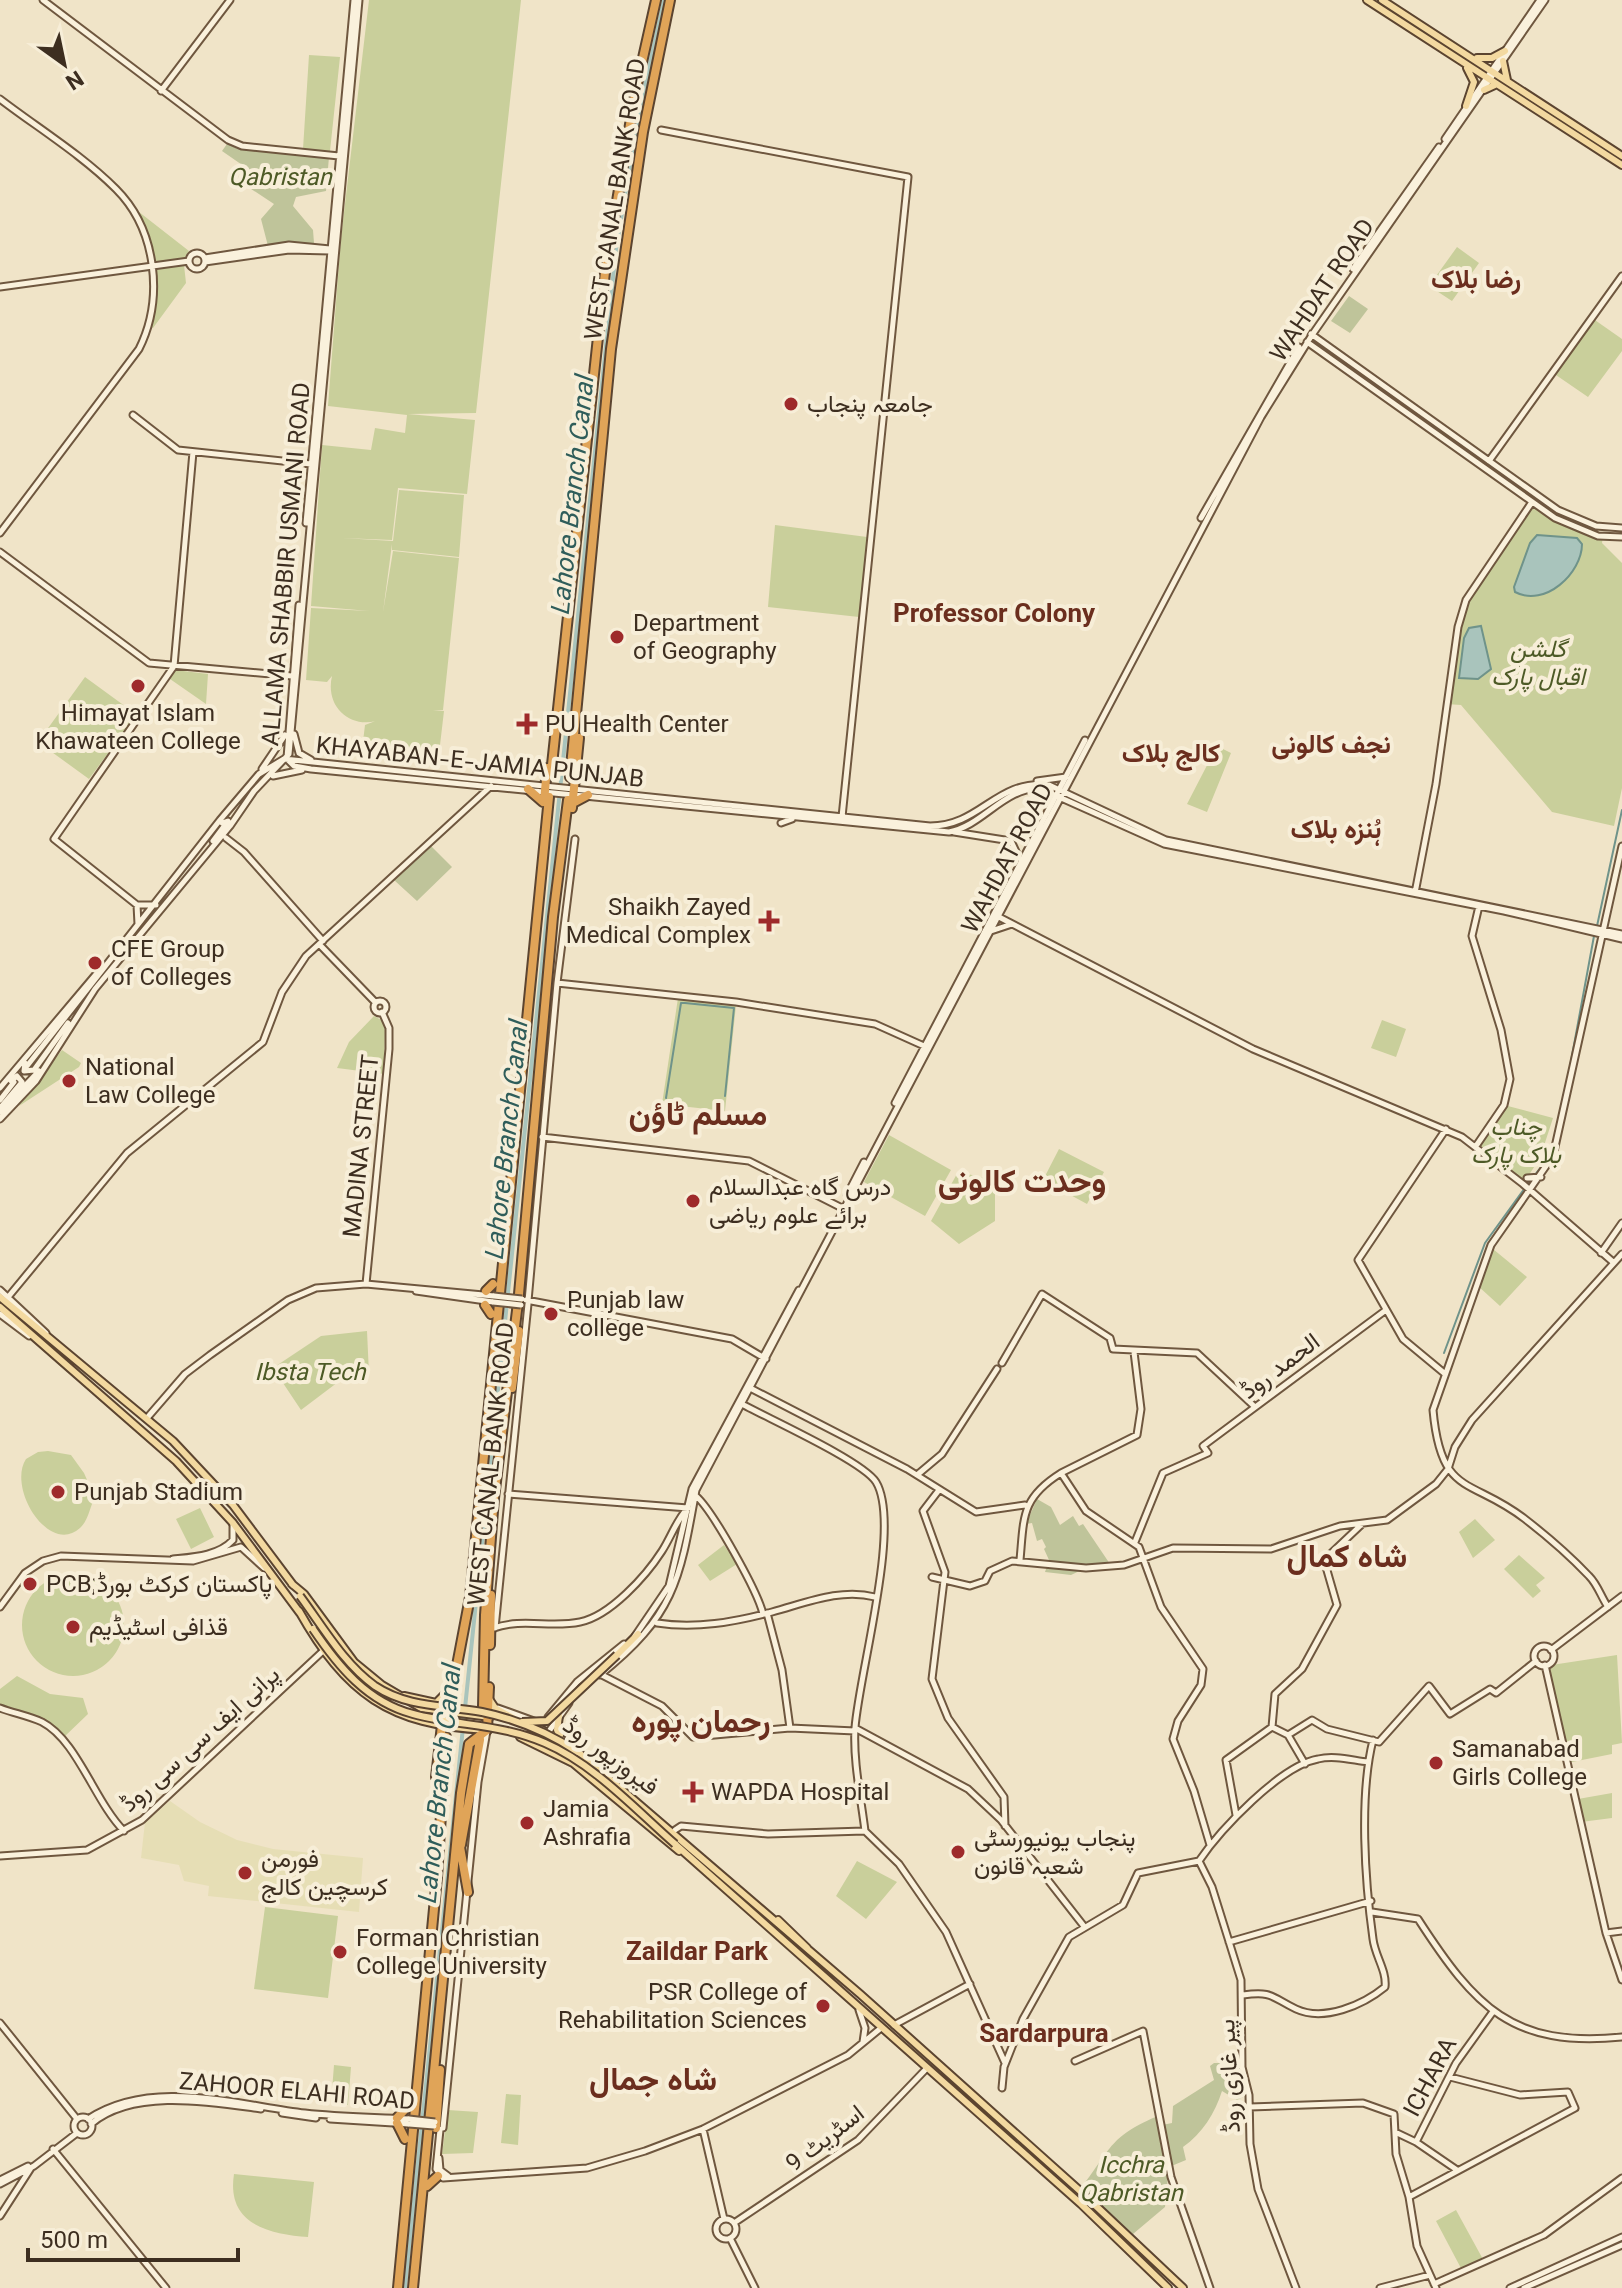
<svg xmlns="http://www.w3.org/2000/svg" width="1622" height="2288" font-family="Georgia,Vazirmatn,serif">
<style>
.farmland{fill:#e6deb5}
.green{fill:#c9cf9b}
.cemetery{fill:#bfc49a}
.water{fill:#a9c4bc;stroke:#6f938a;stroke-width:2}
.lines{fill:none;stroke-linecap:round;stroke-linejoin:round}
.stream{stroke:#6f938a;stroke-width:2}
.canal{stroke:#a9c4bc;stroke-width:4}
.secondary-casing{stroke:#6f573f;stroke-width:9}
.primary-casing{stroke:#5b4430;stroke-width:10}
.highway-casing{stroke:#5b4430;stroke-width:12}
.secondary{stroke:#faf1dc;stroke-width:5}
.primary{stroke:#f3d9a0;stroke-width:6}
.highway{stroke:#e0a458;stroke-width:8}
.secondary-bridge-casing{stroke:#6f573f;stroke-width:9;stroke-linecap:butt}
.primary-bridge-casing{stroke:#5b4430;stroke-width:10;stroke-linecap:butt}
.secondary-bridge{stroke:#faf1dc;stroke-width:5}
.primary-bridge{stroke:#f3d9a0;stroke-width:6}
.poi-dot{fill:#9e2a2b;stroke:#f7eed8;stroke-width:3}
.labels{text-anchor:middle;stroke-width:8;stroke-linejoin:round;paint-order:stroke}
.park-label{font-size:24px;font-style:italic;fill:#4d5a26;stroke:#f7eed8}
.street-label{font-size:24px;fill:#3d2e20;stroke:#f7eed8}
.poi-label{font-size:24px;fill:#3d2e20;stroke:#f7eed8;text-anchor:start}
.neighbourhood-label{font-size:26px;font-weight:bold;fill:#6b2e1e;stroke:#f7eed8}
.water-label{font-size:26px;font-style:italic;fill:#2f5d5a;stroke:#f7eed8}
.district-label{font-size:32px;font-weight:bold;fill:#6b2e1e;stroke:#f7eed8}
</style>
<rect width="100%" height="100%" fill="#f0e4c8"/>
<path class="farmland" d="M170,1801L200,1822L237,1840L273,1849L363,1858L359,1912L208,1896L209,1886L184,1881L179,1865L141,1858L145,1822Z"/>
<path class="green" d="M369,0H521L476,413L408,414L475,420L467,494L398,488L392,540L342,538L393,541L399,490L464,495L459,557L392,550V544L383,612L393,551L459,558L443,710H433L444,711L438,762L361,758L365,725L386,717C356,733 324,710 332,676L327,682L306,680L311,608L369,611L311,606L322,445L371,450L375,428L405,433L407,415L328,406L341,238Z
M309,55L340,57L330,151L303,149Z
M139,212L189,251L184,259L156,264L136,215Z
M1457,247L1479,263L1452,301L1429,286Z
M184,265L186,283L153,328L151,327L155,270Z
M1592,318L1622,339V351L1588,397L1553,373Z
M1532,502L1555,518L1603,536L1602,543L1622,563V788L1614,826L1552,812L1461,705L1446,704L1466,600Z
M775,525L867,537L859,617L768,607Z
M175,670L208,674L206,704L170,679Z
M85,677L133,712L128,719L131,722L89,779L38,742Z
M1217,746L1231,753L1207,812L1187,804Z
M678,998L736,1005L725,1111L662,1104Z
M374,1016L385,1022L384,1074L337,1068L349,1042Z
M1382,1020L1406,1029L1396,1057L1371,1048Z
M62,1050L81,1063L79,1067L19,1106Z
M1504,1105L1553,1118L1540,1158L1523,1184L1476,1146Z
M889,1135L951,1170L925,1216L864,1182Z
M1059,1149L1104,1172L1087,1204L1043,1180Z
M958,1172L995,1180V1221L959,1244L931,1221Z
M1493,1249L1527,1277L1500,1306L1478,1286Z
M367,1331L369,1374L346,1376L301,1410L273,1368L321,1336Z
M48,1451L71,1455L84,1473L95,1498C90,1505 89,1520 80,1528C49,1556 7,1488 26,1459L38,1452Z
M200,1508L214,1537L191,1549L176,1519Z
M1475,1519L1495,1540L1473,1558L1459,1532Z
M724,1545L737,1564L710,1581L698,1565Z
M1519,1555L1545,1578L1536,1585L1541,1591L1533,1598L1504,1569Z
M22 1625a51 51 0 1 1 102 0a51 51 0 1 1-102 0Z
M1617,1655L1622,1743L1612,1745V1754L1567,1763L1545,1666Z
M17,1676L50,1694L83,1698L88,1714L63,1738L38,1716L0,1706V1689Z
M1612,1793V1818L1581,1822L1578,1799Z
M857,1861L897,1882L866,1919L836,1896Z
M265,1907L338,1916L328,1998L254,1989Z
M334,2065L351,2067L348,2105L331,2103Z
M506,2094L521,2095L518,2145L501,2143Z
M448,2110L478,2112L473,2153L442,2154Z
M234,2174L314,2182L308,2237C270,2234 226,2225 234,2174Z
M1456,2210L1485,2263L1463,2272L1436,2221Z"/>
<path class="cemetery" d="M227,144L238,149L329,157L326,191L296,197L293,206L313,230L314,243L268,246L261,219L274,204L239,181L248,169L222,151Z
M1349,296L1368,309L1350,333L1331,321Z
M430,845L452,867L417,901L394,880Z
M1037,1499L1051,1507L1060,1525L1073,1516L1079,1526L1083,1524L1110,1564L1090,1566L1071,1575L1045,1572L1049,1560L1044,1549L1046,1547L1042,1539L1037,1541L1032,1523L1026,1524Z
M1214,2063H1221L1223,2077L1244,2076L1248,2089L1241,2092L1243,2097L1237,2100L1222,2091C1215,2113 1202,2134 1183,2147L1186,2160L1169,2167L1165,2207L1133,2234L1082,2187C1112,2147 1110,2136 1160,2115L1162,2125L1172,2123L1173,2106L1214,2080L1210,2066Z"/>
<path class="water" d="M1537,535L1577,538L1582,544C1582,573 1545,608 1515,592L1514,587L1530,543Z
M1481,626L1491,669L1478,679L1459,678L1464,638L1469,628Z"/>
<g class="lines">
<path class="stream" d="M1597,926L1622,810
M1567,1083L1594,936
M666,1098L681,1003H685L734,1008L725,1096
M1534,1176L1548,1158L1554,1140
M1444,1353L1485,1243L1530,1181
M1518,2288L1622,2241"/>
<path class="canal" d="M405,2288L616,249L638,118L664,0"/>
<defs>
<path id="secondary" d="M43,0L228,140L242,146L339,156
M161,91L230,0
M0,99C38,128 82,155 116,189C157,230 164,299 139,349L0,533
M661,130L908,177L842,817
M1445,139L1540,0
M189 261a8 8 0 1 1 16 0a8 8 0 1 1-16 0Z
M205,258L289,245L330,249
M205,262L289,250L330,251
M1353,269L1439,147
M0,287L189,261
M1311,334L1558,510L1596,526L1622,528
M1307,342L1555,518L1598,536L1622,537
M133,415L178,450L311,464
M1489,461L1622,276
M1201,518L1299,347
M306,523L354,0
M0,552L149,663L292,676
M294,734L299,753L311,760
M287,758L299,605
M288,760L294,766L311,769L949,832C983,826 1005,786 1041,789L1164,844L1504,911L1622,939
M262,769L285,735
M273,776L302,770
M1037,781L1066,777
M781,823L792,819
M954,832L1011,841L1019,858
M226,838L244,852L323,941
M213,841L228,821L222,823
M1415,893L1436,784L1458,627L1466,600L1532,502
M137,905L138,924
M156,905H137L54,839L174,666L193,452
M997,916L1253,1049L1462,1137L1523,1184L1613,1262
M991,931L1012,924
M319,944L375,1002
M557,983L736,1002L875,1024L924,1046
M374 1007a6 6 0 1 1 12 0a6 6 0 1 1-12 0Z
M25,1063L24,1071L34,1070L68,1023
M27,1066L220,820L259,774L284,759L930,826C981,826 996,779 1049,785L1166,840L1622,934
M0,1088L97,973
M0,1100L14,1082
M895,1103L1085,740
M0,1108L22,1082L17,1076L11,1081
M0,1112L39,1071
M0,1119L36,1081L95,989L230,826L254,791L289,754L359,0
M542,1137L749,1161L844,1209
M1476,1146L1504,1105L1510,1079L1501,1030L1472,936L1479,906
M1527,1178L1541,1177
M847,1195L864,1162
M1601,1253L1622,1223
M366,1284L389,1049V1028L382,1012
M0,1290L46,1333
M416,1291L493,1302
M9,1296L127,1153L263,1042L282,992L306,956L491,786
M526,1300L732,1339L766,1359
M528,1301L557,983L575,839
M0,1314L29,1336
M1002,1363L1042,1294L1110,1338L1113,1349L1197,1353L1255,1407
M1444,1373L1403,1339L1358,1260L1446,1129
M752,1389L907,1469L976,1512L1025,1505
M740,1403C767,1418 863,1461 876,1482C902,1525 859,1673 855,1728C853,1761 861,1798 865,1831L899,1864L946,1932L1005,2063
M147,1418L185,1374L210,1355L288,1300L316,1288L366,1284L494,1296
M1061,1473L1137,1435L1141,1409L1134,1352
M917,1475L942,1454L997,1369
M939,1490L923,1511L945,1572L932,1679L948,1718L1004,1797L1005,1826
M508,1494L688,1508
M696,1496C713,1511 758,1592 763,1614
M1135,1542L1163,1473L1208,1453L1203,1446L1386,1310
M173,1559C193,1557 218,1556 233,1540V1523
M1020,1560C1024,1517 1021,1498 1061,1473L1086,1511L1139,1547L1161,1607L1203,1669L1201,1685L1178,1721L1173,1739L1194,1791L1210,1845
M932,1577L970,1586L985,1581L990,1571L1012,1561L1086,1568L1124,1565L1173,1548L1271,1549L1340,1526L1387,1520L1436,1484L1448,1469L1455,1447L1472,1420L1622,1254
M0,1607L25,1573L43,1561L61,1556L193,1561L241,1547L264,1568
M1608,1607C1601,1597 1598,1585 1589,1576C1570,1556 1547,1536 1525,1519C1471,1477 1441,1498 1433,1410L1491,1245L1553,1156L1622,846
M767,1613L782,1670L790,1728
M657,1623C696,1629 734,1622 772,1612C806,1603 840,1588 875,1597
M494,1628C521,1618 552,1628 580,1622C610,1616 646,1576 662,1551C671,1537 676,1521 687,1509
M495,1628L528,1304
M635,1636L669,1586L692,1489L799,1290
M1534 1656a10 10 0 1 1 20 0a10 10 0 1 1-20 0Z
M1551,1650L1622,1596
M1545,1665L1606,1933L1622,1980
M600,1674L662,1706L693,1737L790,1728L855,1731
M600,1675C675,1615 680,1580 696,1490L1261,417L1312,335L1545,0
M0,1708C13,1713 29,1716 42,1722C77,1740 95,1802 124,1831
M498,1708L534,1721
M548,1717L577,1682L624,1644
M1272,1727L1288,1735L1312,1720L1327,1729L1379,1742L1429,1686L1450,1714L1490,1689L1496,1693L1536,1661
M855,1728L968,1789L1001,1820L1083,1925
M1288,1735L1305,1764
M540,1744L569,1703
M1236,1815L1226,1760L1272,1727L1275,1694L1302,1669L1337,1605L1324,1560L1361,1525
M675,1830L681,1826L768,1834L864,1831
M0,1856L87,1850L142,1820L323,1651
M1199,1861L1212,1887L1241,1980L1242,2067L1249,2095L1250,2144L1258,2189L1296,2288
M1199,1861C1220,1830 1280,1766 1318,1759C1334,1755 1351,1760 1368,1762
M1372,1912L1418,1919C1475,2007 1512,2048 1622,2037
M1606,1933L1622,1931
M1229,1942L1371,1901
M1243,1995C1273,1991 1271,1997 1296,2009C1324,2022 1363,2005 1385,1987C1387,1971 1375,1956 1373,1939C1365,1882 1359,1796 1373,1740
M859,2010L865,2028L863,2042
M0,2023L77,2119
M894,2025L970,1984
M1075,2061L1143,2031L1171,2177L1210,2288
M1002,2088L1004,2067L1023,2019L1069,1937L1123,1905L1138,1873L1199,1861
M1250,2107L1363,2103L1394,2114L1396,2154L1409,2197L1417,2246L1436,2288
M282,2113L316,2118
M74 2126a9 9 0 1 1 18 0a9 9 0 1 1-18 0Z
M88,2119C151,2077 237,2105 305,2113C340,2117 375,2117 409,2119
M330,2119L409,2124
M91,2124C133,2088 211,2102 261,2109
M435,2126L440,2130L436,2169L443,2178L587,2168L645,2151L703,2129L848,2055L881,2028
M443,2128L478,1782L487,1731
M703,2129L724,2219
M1395,2132L1416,2142L1456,2063L1492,2013
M1416,2142L1457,2170
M53,2149L166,2288
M439,2158L440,2170L448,2176
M0,2180L28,2166
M0,2184L34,2166L77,2133
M1409,2197L1575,2108L1568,2092L1520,2095L1450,2077
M0,2216L31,2168
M716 2229a10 10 0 1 1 20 0a10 10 0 1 1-20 0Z
M734,2223L858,2140L927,2068
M730,2238L755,2288
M1434,2284L1544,2235L1622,2178
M1380,2288L1430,2275
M1510,2288L1622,2237
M1524,2288L1622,2245"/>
<path id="primary" d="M1367,0L1622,165
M1382,0L1622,156
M1477,58H1492L1505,51
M1503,61L1507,80
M1484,90L1497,84
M1466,106L1474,82L1467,68
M0,1297L173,1441L233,1505L293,1585
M0,1307L176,1461L233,1523L300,1613
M292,1584L304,1594L354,1662L382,1685L421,1708L490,1717
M299,1611C346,1694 389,1725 486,1730
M617,1655L638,1634
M404,1696L436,1703L446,1693
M489,1699L495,1708L513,1718
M559,1716L557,1730L560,1735
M528,1723L572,1745
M520,1737L573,1763L679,1851
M578,1752L860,1994L1079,2190L1183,2288
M675,1844L1081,2204L1168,2288
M778,1920L807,1948"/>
<path id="highway" d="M551,774L605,272L636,89L656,0
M570,777L611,349L643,132L670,0
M528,789L543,802
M544,802L547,768
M573,803L588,795
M572,808L579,738
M486,1291L493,1284
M485,1305L491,1314
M512,1388L519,1331
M490,1645L491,1595
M450,1702L470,1597L549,797
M483,1707L485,1615L494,1498L519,1294L553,917L568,800
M436,1777L445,1699
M461,1845L480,1740
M460,1847L468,1892
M397,2118L408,2106
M397,2123L405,2139
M436,2128L440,2070
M427,2186L438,2176
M398,2288L437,1877L446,1737
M413,2288L461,1793L469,1744L487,1730L489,1687"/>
</defs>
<use href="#secondary" class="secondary-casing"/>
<use href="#primary" class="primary-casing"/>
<use href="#highway" class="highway-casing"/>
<use href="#secondary" class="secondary"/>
<use href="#primary" class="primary"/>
<use href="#highway" class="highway"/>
<defs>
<path id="secondary-bridge" d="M494,1296L522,1299
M493,1302L521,1305
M409,2119L435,2122
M409,2124L434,2126"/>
<path id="primary-bridge" d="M300,1596C323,1627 344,1664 375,1686C408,1708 445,1705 482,1712C516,1719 549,1733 578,1752
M313,1629C338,1666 367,1702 413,1714C457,1726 502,1724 545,1743C594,1764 635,1809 675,1844
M522,1722L547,1721L617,1655"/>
</defs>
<use href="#secondary-bridge" class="secondary-bridge-casing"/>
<use href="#primary-bridge" class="primary-bridge-casing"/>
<use href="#secondary-bridge" class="secondary-bridge"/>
<use href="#primary-bridge" class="primary-bridge"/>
</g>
<g class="poi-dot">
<circle cx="791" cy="404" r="8"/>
<circle cx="617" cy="637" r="8"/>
<circle cx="138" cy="686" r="8"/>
<path d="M523 712h8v8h8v8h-8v8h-8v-8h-8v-8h8z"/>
<path d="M765 909h8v8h8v8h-8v8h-8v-8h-8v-8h8z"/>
<circle cx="95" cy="963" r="8"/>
<circle cx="69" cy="1081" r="8"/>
<circle cx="693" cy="1201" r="8"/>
<circle cx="551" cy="1314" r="8"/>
<circle cx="58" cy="1492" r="8"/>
<circle cx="30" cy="1584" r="8"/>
<circle cx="73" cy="1627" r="8"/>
<circle cx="1436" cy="1763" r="8"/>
<path d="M689 1780h8v8h8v8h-8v8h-8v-8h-8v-8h8z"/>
<circle cx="527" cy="1823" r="8"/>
<circle cx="958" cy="1852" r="8"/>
<circle cx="245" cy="1873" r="8"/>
<circle cx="340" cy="1952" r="8"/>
<circle cx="823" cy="2006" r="8"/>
</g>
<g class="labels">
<g class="park-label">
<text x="280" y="185">Qabristan</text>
<text x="1538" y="657">گلشنِ<tspan x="1538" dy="28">اقبال پارک</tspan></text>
<text x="1516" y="1135">چناب<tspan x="1516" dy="28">بلاک پارک</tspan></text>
<text x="310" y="1380">Ibsta Tech</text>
<text x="1131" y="2173">Icchra<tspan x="1131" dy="28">Qabristan</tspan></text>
</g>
<g class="street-label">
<text transform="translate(615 199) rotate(-81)" y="8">WEST CANAL BANK ROAD</text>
<text transform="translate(1322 290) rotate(-56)" y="8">WAHDAT ROAD</text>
<text transform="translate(286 564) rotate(-85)" y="8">ALLAMA SHABBIR USMANI ROAD</text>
<text transform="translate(480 762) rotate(6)" y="8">KHAYABAN-E-JAMIA PUNJAB</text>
<text transform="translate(1007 858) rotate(-62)" y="8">WAHDAT ROAD</text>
<text transform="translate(361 1146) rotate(-84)" y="8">MADINA STREET</text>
<text transform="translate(1280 1366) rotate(-37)" y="8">الحمد روڈ</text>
<text transform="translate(491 1464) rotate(-84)" y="8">WEST CANAL BANK ROAD</text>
<text transform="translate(200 1739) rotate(-42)" y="8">پرانی ایف سی سی روڈ</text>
<text transform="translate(611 1756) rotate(37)" y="8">فیروزپور روڈ</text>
<text transform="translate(1229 2076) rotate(-93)" y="8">پیر غازی روڈ</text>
<text transform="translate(1430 2077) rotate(-62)" y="8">ICHARA</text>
<text transform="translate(297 2091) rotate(5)" y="8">ZAHOOR ELAHI ROAD</text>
<text transform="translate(825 2138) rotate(-38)" y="8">اسٹریٹ 9</text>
</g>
<g class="poi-label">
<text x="807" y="412">جامعہ پنجاب</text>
<text x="633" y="631">Department<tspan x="633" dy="28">of Geography</tspan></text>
<text x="138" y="721" text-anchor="middle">Himayat Islam<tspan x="138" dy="28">Khawateen College</tspan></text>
<text x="545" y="732">PU Health Center</text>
<text x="751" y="915" text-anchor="end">Shaikh Zayed<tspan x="751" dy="28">Medical Complex</tspan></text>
<text x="111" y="957">CFE Group<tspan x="111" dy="28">of Colleges</tspan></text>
<text x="85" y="1075">National<tspan x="85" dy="28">Law College</tspan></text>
<text x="709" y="1195">درس گاہ عبدالسلام<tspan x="709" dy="28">برائے علوم ریاضی</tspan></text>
<text x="567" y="1308">Punjab law<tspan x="567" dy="28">college</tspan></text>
<text x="74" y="1500">Punjab Stadium</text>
<text x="46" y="1592">PCB;پاکستان کرکٹ بورڈ</text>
<text x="89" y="1635">قذافی اسٹیڈیم</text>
<text x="1452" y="1757">Samanabad<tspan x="1452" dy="28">Girls College</tspan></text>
<text x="711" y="1800">WAPDA Hospital</text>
<text x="543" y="1817">Jamia<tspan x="543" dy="28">Ashrafia</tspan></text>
<text x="974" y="1846">پنجاب یونیورسٹی<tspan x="974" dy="28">شعبہ قانون</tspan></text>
<text x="261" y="1867">فورمن<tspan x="261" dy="28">کرسچین کالج</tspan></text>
<text x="356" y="1946">Forman Christian<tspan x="356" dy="28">College University</tspan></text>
<text x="807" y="2000" text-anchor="end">PSR College of<tspan x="807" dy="28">Rehabilitation Sciences</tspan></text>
</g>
<g class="neighbourhood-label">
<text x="1476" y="288">رضا بلاک</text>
<text x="994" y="622">Professor Colony</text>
<text x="1331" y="753">نجف کالونی</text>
<text x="1171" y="762">کالج بلاک</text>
<text x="1336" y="838">ہُنزہ بلاک</text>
<text x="697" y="1960">Zaildar Park</text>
<text x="1044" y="2042">Sardarpura</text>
</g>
<g class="water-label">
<text transform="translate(572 496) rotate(-84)" y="9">Lahore Branch Canal</text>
<text transform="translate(506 1141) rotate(-84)" y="9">Lahore Branch Canal</text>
<text transform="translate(439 1785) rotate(-84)" y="9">Lahore Branch Canal</text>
</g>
<g class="district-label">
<text x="698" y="1125">مسلم ٹاؤن</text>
<text x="1022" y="1192">وحدت کالونی</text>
<text x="1347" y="1567">شاہ کمال</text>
<text x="701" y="1732">رحمان پورہ</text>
<text x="653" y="2090">شاہ جمال</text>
</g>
</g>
<g transform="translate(64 64) rotate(147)" stroke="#f7eed8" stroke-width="6" paint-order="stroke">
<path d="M0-6L14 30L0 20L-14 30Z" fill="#3d2e20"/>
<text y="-12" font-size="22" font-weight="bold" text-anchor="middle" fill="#3d2e20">N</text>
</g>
<path d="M28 2248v12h210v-12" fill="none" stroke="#3d2e20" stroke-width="4"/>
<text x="40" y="2248" font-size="24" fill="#3d2e20" stroke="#f7eed8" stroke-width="6" paint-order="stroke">500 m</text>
</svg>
